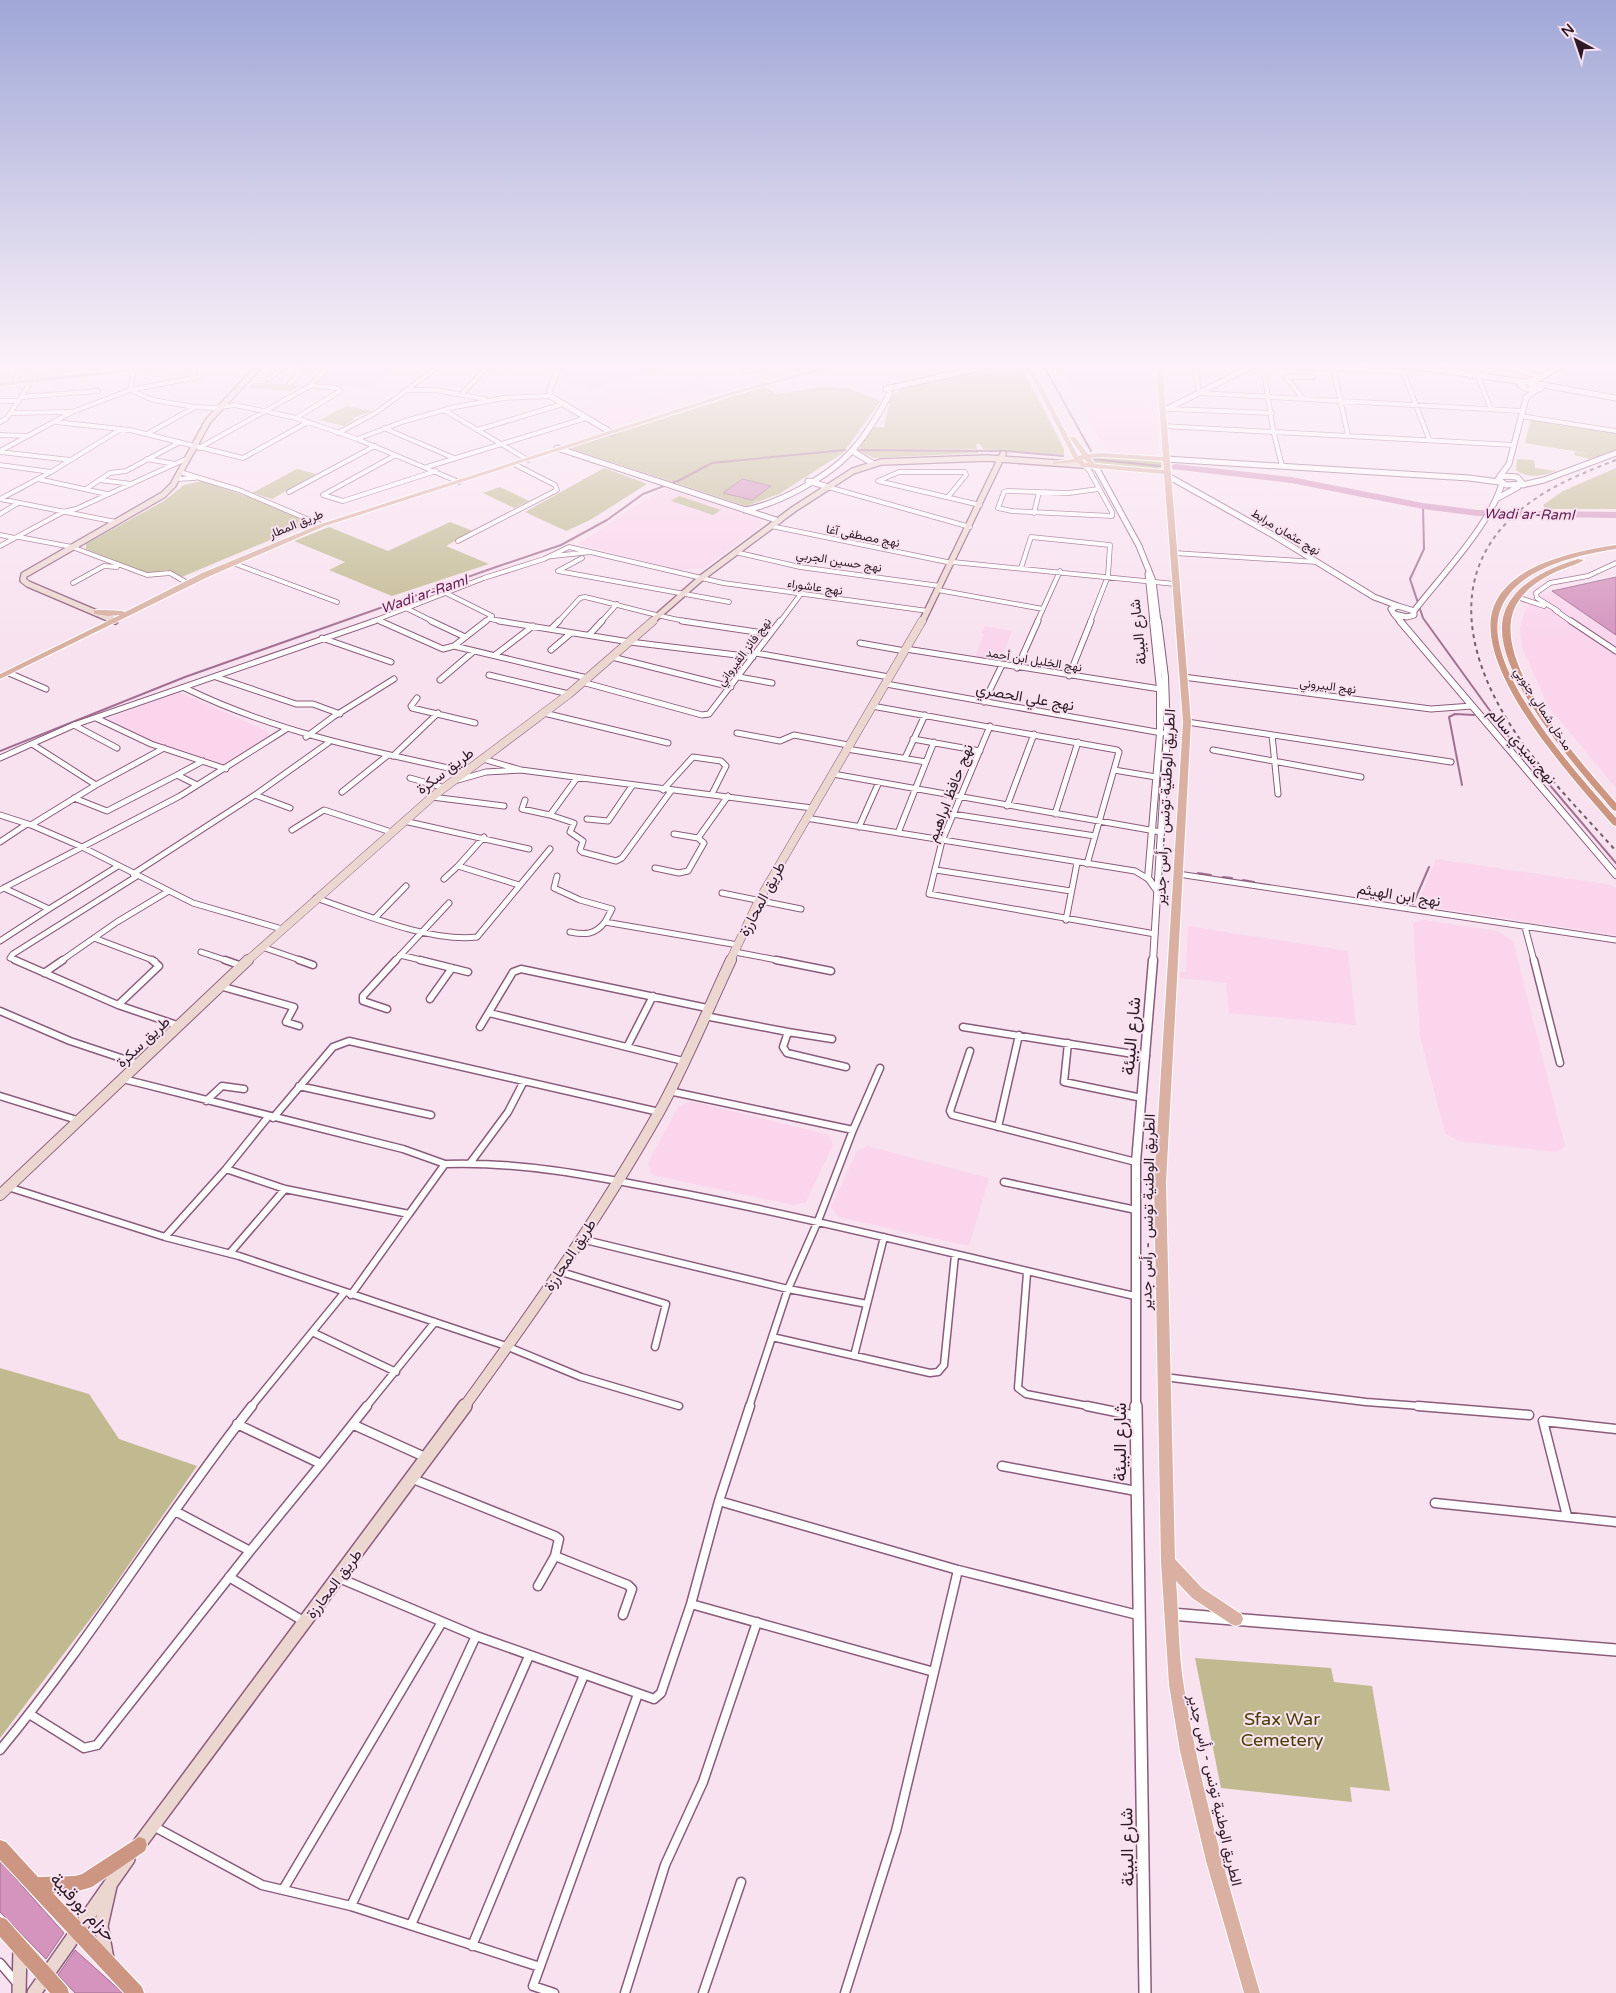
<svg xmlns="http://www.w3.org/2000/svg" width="1616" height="1993" font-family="'Varela Round',Vazirmatn,sans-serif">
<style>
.built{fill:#fad5ec}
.green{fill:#c1ba90}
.water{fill:#d494be;stroke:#a26f90}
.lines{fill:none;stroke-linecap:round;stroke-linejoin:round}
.stream{stroke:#a26f90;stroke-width:2}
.river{fill:#d494be;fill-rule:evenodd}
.minor-far3-casing{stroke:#8a5c7b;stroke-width:5.5}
.minor-far2-casing{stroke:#8a5c7b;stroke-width:7}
.minor-far1-casing{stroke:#8a5c7b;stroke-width:9}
.minor-casing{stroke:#8a5c7b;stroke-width:11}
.tertiary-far3-casing{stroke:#8a5c7b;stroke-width:7}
.tertiary-far2-casing{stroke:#8a5c7b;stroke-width:8}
.tertiary-far1-casing{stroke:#8a5c7b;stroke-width:11}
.tertiary-casing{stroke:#8a5c7b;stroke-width:14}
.secondary-far3-casing{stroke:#8a5c7b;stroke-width:8}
.secondary-far2-casing{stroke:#8a5c7b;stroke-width:9}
.secondary-far1-casing{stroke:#8a5c7b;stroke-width:12}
.secondary-casing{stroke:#8a5c7b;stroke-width:16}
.primary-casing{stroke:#fff;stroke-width:2}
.trunk-casing{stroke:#fff;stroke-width:2}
.minor-far3{stroke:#fff;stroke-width:4}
.minor-far2{stroke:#fff;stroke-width:5}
.minor-far1{stroke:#fff;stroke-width:6}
.minor{stroke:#fff;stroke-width:8}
.tertiary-far3{stroke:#fff;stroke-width:5}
.tertiary-far2{stroke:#fff;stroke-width:6}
.tertiary-far1{stroke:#fff;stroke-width:8}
.tertiary{stroke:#fff;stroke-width:11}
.secondary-far3{stroke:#ecd7d0;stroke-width:5.5}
.secondary-far2{stroke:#ecd7d0;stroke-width:8}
.secondary-far1{stroke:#ecd7d0;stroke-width:10}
.secondary{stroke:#ecd7d0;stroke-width:13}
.primary{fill:#d9b0a1;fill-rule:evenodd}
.trunk{fill:#cc9682;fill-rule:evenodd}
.rail{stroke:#715d6a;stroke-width:2;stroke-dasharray:4 4;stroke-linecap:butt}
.labels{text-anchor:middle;stroke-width:4;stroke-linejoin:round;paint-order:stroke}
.far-street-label{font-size:12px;fill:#2d1a26;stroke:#f8e2f0}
.far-water-label{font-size:14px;font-style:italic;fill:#641a50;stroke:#f8e2f0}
.street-label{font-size:15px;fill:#2d1a26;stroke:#f8e2f0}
.near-street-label{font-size:18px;fill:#2d1a26;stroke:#f8e2f0}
.near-park-label{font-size:18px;fill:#463d01;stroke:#f8e2f0}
</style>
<rect width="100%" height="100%" fill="#f8e2f0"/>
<path class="built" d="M335,363H394L390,371L372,389L353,386L322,385L317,382Z
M569,363H664L668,365L590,389L578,382L568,385L560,381L566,364Z
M1056,363H1152L1155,406L1149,405V408L1156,413L1159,453L1152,455L1115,453L1106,449Z
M1578,369L1616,374V394L1557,383Z
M699,383L716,392L691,401L684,400L678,405L618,425L606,424L598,420L601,417L578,408L628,389L648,400Z
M668,489L760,520L762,526L704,568L679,570L578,544L658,491Z
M1552,591L1616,635V788L1548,706L1522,647L1520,628L1524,613L1533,599Z
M985,626L1012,631L1000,661L975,657L984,634L981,633Z
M179,692L267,731L269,735L268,739L232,762L222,764L153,743L108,722L109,718Z
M1436,859L1612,885L1616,889V935L1417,905Z
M1424,920L1498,931L1513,941L1565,1146L1557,1152L1458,1141L1445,1133L1420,1036L1413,923Z
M1188,926L1348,951L1356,1025L1229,1013L1226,983L1180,978V972H1186Z
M690,1101L829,1135L833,1145L806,1202L794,1205L652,1175L648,1163L678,1107Z
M867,1146L989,1178L969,1246L838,1217L831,1207L857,1151Z"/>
<path class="green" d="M997,368L1024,371L1064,449V455L983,449L980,444H976L977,449H860L861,443L873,427H884L890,400L901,388Z
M253,383L303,385L291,391L249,388Z
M764,387L777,394L821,387L848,388L881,401L843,453L779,494L746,506L569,448Z
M346,406L373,411L352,418L356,419L344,426L320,420Z
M1531,419L1616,433V450L1590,459L1574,455L1575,452L1592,454L1525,443Z
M859,451H978V453L874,458Z
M1091,457L1154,460L1162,463L1161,468L1156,469L1095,463L1090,460Z
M1517,459L1534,460L1535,468L1556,471C1543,476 1528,479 1516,470Z
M604,468L647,484L590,520L566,531L525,512Z
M1616,468V509H1545L1543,505L1563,491Z
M297,469L316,474L272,499L252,493Z
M202,481L254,499L308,522L306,525L179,578L167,570L148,575L86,549V544L164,501L184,485Z
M500,487L529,501L514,508L483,493Z
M679,496L721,510L713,515L671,501Z
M450,522L473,531L446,546L489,564L392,596L329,570L345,562L294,541L329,527L388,551Z
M0,1368L89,1394L119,1439L197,1466L103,1602L0,1738Z
M1195,1658L1331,1668L1334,1682L1372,1686L1390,1791L1350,1787L1352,1802L1221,1788Z"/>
<path class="water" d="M742,479L771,486L752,500L723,493Z
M1616,577V635L1552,591Z
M0,1861L64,1933L46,1959L0,1912Z
M75,1950L123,1993H75L58,1975Z"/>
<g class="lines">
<path class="stream" d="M1042,363L1091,451
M859,450L1005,451L1063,456
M1091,459L1160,466
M1423,506L1424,549L1410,579L1423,618L1509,737L1616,863
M0,751L185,677L496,567L561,545L607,520L643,494L680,480L712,463L845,450
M1462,785L1449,717L1455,714L1474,715
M1198,873L1211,875
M1223,877L1232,878
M1243,880L1254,882
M1413,904L1429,867"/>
<path class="river" d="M1175,464L1291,477L1423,503L1477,510L1616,512V518L1477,516L1423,509L1291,483L1172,469V465Z"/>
<defs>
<path id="minor-far3" d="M788,363L808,373
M1195,363L1199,393L1522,411
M1226,363L1403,372
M1332,363L1348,435
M1493,363L1542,377
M1263,365L1273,430L1282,466
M1402,369L1429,439
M1426,369L1433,363
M745,371L779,363
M1470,376L1491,363
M64,377L70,363
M1478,377L1491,409
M269,379L283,367L309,364
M14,382L25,363
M290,383L308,364
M408,390H435L485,399
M461,395L491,363
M21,397L98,391
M1303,399L1286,377H1313
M0,401H19
M195,407L153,400L130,390L198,377L201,374L198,363
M1170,409L1272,413
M444,410L528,460
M11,413L71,412
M1521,416L1616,431
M296,418L340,391L337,388L310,386
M0,422L7,418L32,380
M56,422L130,430L243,458L308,422
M1163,426L1514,445
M384,428L454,458
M477,430L563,404
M338,433L377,412L443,363
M147,434L195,407L213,408L235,405L296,418L357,439L405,421L455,407L504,398L550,396
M0,435L28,436
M357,439L459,482
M199,448L310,386L332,363
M0,451L72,412L130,390L133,374L140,363
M0,452L70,460
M394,456L323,495L343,501L436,471
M147,459L175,464
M0,465L51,472
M1083,465L1089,470L1112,512V516L1012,511L998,508L1004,492L1007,491L1069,493L1098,489
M427,467L586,418
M180,472L239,490L319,524
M38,479L107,494
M176,479L195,478
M99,480L132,484
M828,487L970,527
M86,489L110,473L126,471L178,443
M289,492L375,446
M948,497L966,475L965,472H899L878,481L980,505
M0,499L51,472L121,429
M0,499L116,522
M1034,513L1039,492
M0,514L18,503
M771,526L952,563
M0,535L15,538
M19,537L72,547L147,575L170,573L184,581
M458,541L557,490L555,485L514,464
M0,546L63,512L76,509L188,458
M735,552L800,567L940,586
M1174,553L1317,562
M553,556L591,552
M582,558L558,571L729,602
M953,562L1175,584
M233,563L337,602
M1021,568L1031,537L1110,545L1108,576L1090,622
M73,583L104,566L117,567
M938,590L1043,609
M448,594L492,616L485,622
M1517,597L1544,606
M408,609L434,622
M1555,610L1572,622
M1558,611L1537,598L1536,593L1550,583L1588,576L1616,563
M490,619L507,622
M379,620L383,622
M371,622L484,578L544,559L569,547L723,583L928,611
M558,622L580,598L585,597C620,605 655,616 690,622
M601,622L617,604
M780,622L800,595
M1037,622L1060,571"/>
<path id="minor-far2" d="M380,621L443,649L454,646L486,621
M431,621L465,637
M499,621L630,642L753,657
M682,621L770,634
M1571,621L1616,651
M551,629L559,621
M589,635L602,621
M322,638L391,662
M860,643L905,651
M454,646L587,678
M906,649L1160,689
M551,650L571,633
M756,653L889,677
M495,655L533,626
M612,657L731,687
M1017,668L1038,621
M9,673L46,689
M489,675L569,694
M1069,676L1091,621
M216,677L296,704H313L340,714
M739,677L772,683
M1183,677L1431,709L1472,706
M440,680L474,651
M582,682L702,715L709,714L780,621
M886,684L1162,733
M185,688C275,732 370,751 467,772
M417,698L411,706L412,708L475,723
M984,702L1002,665
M872,706L1117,750L1119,752L1087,864
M544,713L668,743
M96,718L151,744L226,769
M1187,722L1451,762
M74,725L117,748
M990,726L942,841L929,894L1155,934
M737,733L780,741L794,735L848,745
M1272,735L1278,794
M306,737L333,717L394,679
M913,739L980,751
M847,749L926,762L898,833
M1213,750L1361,777
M393,756L438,713
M0,758L74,725L375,621
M905,758L925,715
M926,762L934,742
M521,770L812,808
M1114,770L1156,777
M833,774L1161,832
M177,775L203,761
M410,778L445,788
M458,780L486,772L521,770L483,759
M96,785L164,748
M663,790L693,757L721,761L726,766L712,794
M342,792L388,755
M255,795L290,808
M432,797L504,806
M74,798L107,811L177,775L197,785
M525,800L522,809L550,815L577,778
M1007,806L1034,734
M952,814L1095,836
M1055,814L1078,742
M0,815L31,825L82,847L193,903L282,929
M550,815L574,823L570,832L583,841L580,850L582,852L616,861L622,858L671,791
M806,818L1135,871L1150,880
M587,819L608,821L632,786
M404,821L529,849
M31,825L96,785L32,744
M859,827L879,782
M292,830L324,810L391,832
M674,834L698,838
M484,837L458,866L519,885
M0,842L27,824
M655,868L679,873L688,871L704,843L698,838L728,796
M936,870L1071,891
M133,874L255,795L328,743
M1178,874L1616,940
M557,876L554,888L580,900L612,909L605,922L738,945
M444,879L458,866
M4,888L49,909L118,866
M0,890L180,796L285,730
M722,893L801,909
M316,898C360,913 431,943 477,937L550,849
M375,918L406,886
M1066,920L1077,863
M1525,927L1534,961
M570,932C585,935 595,935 605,922
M94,938L155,961
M0,941L49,909
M262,947L303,961
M201,952L228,961
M735,952L782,961
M400,955L425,961
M18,961L10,958L13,954L137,876
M61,961L117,922L167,892
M395,961L449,903"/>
<path id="minor-far1" d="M15,960L118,1005L180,1026
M225,960L242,966
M299,960L313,965
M420,960L468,972
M776,960L831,971
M1534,960L1560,1063
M44,973L63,960
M220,986L294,1007L286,1022L299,1026
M430,999L452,968
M118,1005L159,966L152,960
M387,1009L363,1001V996L396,960
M0,1011L70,1041L139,1064
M489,1013L683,1061
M705,1016L788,1032L783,1047L787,1053L846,1067
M480,1027L513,972L521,969L707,1008
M963,1027L1146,1056
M788,1032L832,1039
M1068,1043L1064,1082L1142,1098
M627,1047L653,996
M970,1051L950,1111L952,1115L1136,1162
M123,1079L403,1149L445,1164L409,1214L285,1189L226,1169
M299,1086L431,1115
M669,1091L853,1130L818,1221L788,1289L749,1407
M0,1096L77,1120
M206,1101L222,1086L244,1089
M273,1118L333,1047L349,1041L659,1112
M998,1127L1019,1035
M853,1130L880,1068
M471,1162L508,1112L524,1081
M445,1164C531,1161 612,1180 696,1196C843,1225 988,1263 1135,1296
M1004,1182L1136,1210
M8,1187L165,1237L239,1256L506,1346L581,1377L679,1406
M165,1237L226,1169L268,1117
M581,1239L788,1289L867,1304
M230,1253L285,1189
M561,1272L666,1304L655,1347
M1027,1273L1018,1388L1026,1394L1093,1407
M351,1295L409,1214
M312,1332L396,1372
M772,1337L930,1373L938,1372L944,1365L955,1255
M854,1356L884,1237
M1164,1377L1366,1402L1434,1407
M251,1407L344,1293
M366,1407L435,1322"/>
<path id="minor" d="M1087,1406L1136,1416
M1418,1406L1529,1415
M237,1424L321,1464L250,1551
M354,1425L427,1458
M321,1464L367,1406
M1002,1466L1136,1491
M413,1479L555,1536L559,1539L555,1556L628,1585L632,1589L623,1615
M719,1501L750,1406
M1435,1503L1616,1522
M1567,1516L1543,1421L1616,1429
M229,1577L305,1622
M339,1578L476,1636L654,1699L661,1693L691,1604L934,1672L896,1831L845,1993
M538,1586L555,1556
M691,1604L719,1501L958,1570L1138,1615
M934,1672L958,1570
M31,1715L84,1748L97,1745L250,1551L175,1511
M0,1750C91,1640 164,1518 252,1406
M153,1826L262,1885L351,1906L540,1967
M284,1888L442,1622
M351,1906L476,1636
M411,1925L529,1656
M472,1946L584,1675
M0,1963L17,1983
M554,1993L533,1986L638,1694
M625,1993L665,1865L703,1782L757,1622
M703,1993L741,1882"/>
<path id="tertiary-far3" d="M560,363L550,389V396L612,433
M1390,363L1524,382
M1527,382L1541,387L1540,389H1527L1520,385L1522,383L1542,377L1564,363
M1538,384L1616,398
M886,389L1001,363
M1163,411L1258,363
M557,448L779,521
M854,448V452L872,463
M1166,459L1469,478L1499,482
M1092,466L1097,469L1139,546L1153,581L1158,622
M1168,476L1273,535L1374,597L1398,606
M1500,476L1509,464L1526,398L1536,390
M1503,476L1517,477L1523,484L1506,485L1498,479Z
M808,481L828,487
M1522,485L1544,480L1616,453
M1498,498L1518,487
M745,510C778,504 826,478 849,454C866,436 879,414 890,393
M1148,574L1153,622
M1398,606L1414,611V615L1407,617L1394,614L1391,609Z
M1414,611C1441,576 1491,524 1502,483
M1394,614L1401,622"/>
<path id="tertiary-far2" d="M1153,621L1160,689V733L1148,878L1158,892
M1400,621L1616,875
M1153,961L1167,734L1165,677L1158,621"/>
<path id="tertiary-far1" d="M1136,1407V1162L1153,960"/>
<path id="tertiary" d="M1136,1406L1145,1993
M1171,1614L1616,1650"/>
<path id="secondary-far3" d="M115,621L28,584L23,580L24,575L163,495L173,485L208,421L262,363
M651,622L700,579L794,509L853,471L881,462L987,458L1083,465
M922,622L1003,454"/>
<path id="secondary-far2" d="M247,961L432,797L569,694L653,621
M730,961L759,900L922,621"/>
<path id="secondary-far1" d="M0,1195L248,960
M464,1407C533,1312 600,1216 658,1114C685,1066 707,1011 731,960"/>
<path id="secondary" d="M138,1846L465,1406
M107,1959L101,1926L110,1886
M19,1993L20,1949
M34,1993L128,1859"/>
<path id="primary" d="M185,363H201L198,365L0,386V382Z
M253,363H260L257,365Z
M841,363H850L735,394L325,526L208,577L0,679V674L120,615L109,616L94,614V610C99,610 123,610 125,612L202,573L321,524L731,392Z
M1015,363H1022L1034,371L1078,456L1082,455L1070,438L1071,437H1075L1088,454L1102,453L1163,457L1156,363H1162L1191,722L1166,1183L1175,1559L1202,1588L1241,1614L1243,1619L1241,1624L1236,1626L1231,1624L1192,1598L1176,1581C1179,1616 1178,1652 1184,1687C1200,1791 1231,1892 1260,1993H1244L1206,1861L1180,1751L1169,1685L1161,1562L1154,1183L1183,722L1164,474L1083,467L1077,462L1053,464V462L1074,459L1029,372ZM1102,457L1163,461L1164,470L1095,464L1090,458ZM1084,459L1088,463H1085L1082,460Z"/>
<path id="trunk" d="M1616,545V549C1577,555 1515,568 1500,611C1480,668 1580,777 1616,818V826L1613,825C1574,780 1477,675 1492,612C1504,565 1576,551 1616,545Z
M1578,559L1584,560C1578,564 1570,566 1563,569C1547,575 1530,585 1520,599C1479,653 1582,763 1616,803V811L1613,810C1579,770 1487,669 1504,614C1514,583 1549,568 1578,559Z
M139,1837L145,1839L147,1845L145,1851L92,1887L75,1892L53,1893L142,1987L144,1993H124L0,1860V1840L6,1842L38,1877L75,1876L82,1874Z
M0,1917L6,1919L67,1987L69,1993H50L0,1937Z"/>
</defs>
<use href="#minor-far3" class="minor-far3-casing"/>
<use href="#minor-far2" class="minor-far2-casing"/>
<use href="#minor-far1" class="minor-far1-casing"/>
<use href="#minor" class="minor-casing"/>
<use href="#tertiary-far3" class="tertiary-far3-casing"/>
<use href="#tertiary-far2" class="tertiary-far2-casing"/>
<use href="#tertiary-far1" class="tertiary-far1-casing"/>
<use href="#tertiary" class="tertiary-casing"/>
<use href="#secondary-far3" class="secondary-far3-casing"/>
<use href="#secondary-far2" class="secondary-far2-casing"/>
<use href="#secondary-far1" class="secondary-far1-casing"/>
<use href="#secondary" class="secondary-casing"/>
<use href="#primary" class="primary-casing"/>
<use href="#trunk" class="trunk-casing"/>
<use href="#minor-far3" class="minor-far3"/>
<use href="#minor-far2" class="minor-far2"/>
<use href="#minor-far1" class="minor-far1"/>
<use href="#minor" class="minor"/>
<use href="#tertiary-far3" class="tertiary-far3"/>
<use href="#tertiary-far2" class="tertiary-far2"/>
<use href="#tertiary-far1" class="tertiary-far1"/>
<use href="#tertiary" class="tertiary"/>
<use href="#secondary-far3" class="secondary-far3"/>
<use href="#secondary-far2" class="secondary-far2"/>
<use href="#secondary-far1" class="secondary-far1"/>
<use href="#secondary" class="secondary"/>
<use href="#primary" class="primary"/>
<use href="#trunk" class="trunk"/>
<path class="rail" d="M1616,460C1586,472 1554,484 1528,504C1439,570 1468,668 1524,745C1552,783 1585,816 1616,851"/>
</g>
<linearGradient id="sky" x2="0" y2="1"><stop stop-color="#a0a7d7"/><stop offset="0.57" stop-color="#fcf2f8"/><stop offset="1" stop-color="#fcf2f8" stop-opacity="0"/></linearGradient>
<rect width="1616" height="642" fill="url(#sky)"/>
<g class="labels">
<g class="far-street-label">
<text transform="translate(296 524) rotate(-22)" y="4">طريق المطار</text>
<text transform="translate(1286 532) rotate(31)" y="4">نهج عثمان مرابط</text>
<text transform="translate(863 536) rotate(11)" y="4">نهج مصطفى آغا</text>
<text transform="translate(839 561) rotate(9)" y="4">نهج حسين الجربي</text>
<text transform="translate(815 587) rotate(8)" y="4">نهج عاشوراء</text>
<text transform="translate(744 652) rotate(-53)" y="4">نهج فائز القيرواني</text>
<text transform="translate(1034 660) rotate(9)" y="4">نهج الخليل ابن أحمد</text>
<text transform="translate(1328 686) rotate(7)" y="4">نهج البيروني</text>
<text transform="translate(1543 709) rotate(57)" y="4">مدخل شمالي جنوبي</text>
</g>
<g class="far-water-label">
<text transform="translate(1529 514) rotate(1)" y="5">Wadi ar-Raml</text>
<text transform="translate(424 594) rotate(-19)" y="5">Wadi ar-Raml</text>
</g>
<g class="street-label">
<text transform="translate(1138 632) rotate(-96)" y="5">شارع البيئة</text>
<text transform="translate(1025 697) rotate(10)" y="5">نهج علي الحصري</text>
<text transform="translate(1522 746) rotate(49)" y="5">نهج سيدي سالم</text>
<text transform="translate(445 771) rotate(-37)" y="5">طريق سكرة</text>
<text transform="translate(950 793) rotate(-69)" y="5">نهج حافظ ابراهيم</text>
<text transform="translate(1165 807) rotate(-87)" y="5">الطريق الوطنية تونس - رأس جدير</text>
<text transform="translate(1399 895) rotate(9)" y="5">نهج ابن الهيثم</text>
<text transform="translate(762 899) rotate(-62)" y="5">طريق المحارزة</text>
<text transform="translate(143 1042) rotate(-43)" y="5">طريق سكرة</text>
<text transform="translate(1148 1212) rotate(-89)" y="5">الطريق الوطنية تونس - رأس جدير</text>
<text transform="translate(570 1255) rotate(-57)" y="5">طريق المحارزة</text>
<text transform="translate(334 1584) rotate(-53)" y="5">طريق المحارزة</text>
<text transform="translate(1215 1790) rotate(77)" y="5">الطريق الوطنية تونس - رأس جدير</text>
</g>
<g class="near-street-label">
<text transform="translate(1131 1036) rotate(-85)" y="6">شارع البيئة</text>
<text transform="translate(1120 1442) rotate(-90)" y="6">شارع البيئة</text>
<text transform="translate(1127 1847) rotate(-91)" y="6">شارع البيئة</text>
<text transform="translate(83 1907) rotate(47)" y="6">حزام بورقيبة</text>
</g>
<g class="near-park-label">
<text x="1282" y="1725">Sfax War<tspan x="1282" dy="21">Cemetery</tspan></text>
</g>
</g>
<g transform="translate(1576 40) rotate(320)" stroke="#f8e2f0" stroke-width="4" paint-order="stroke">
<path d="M0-4L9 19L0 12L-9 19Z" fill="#2d1a26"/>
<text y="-8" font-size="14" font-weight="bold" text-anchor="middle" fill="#2d1a26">N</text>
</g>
</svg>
